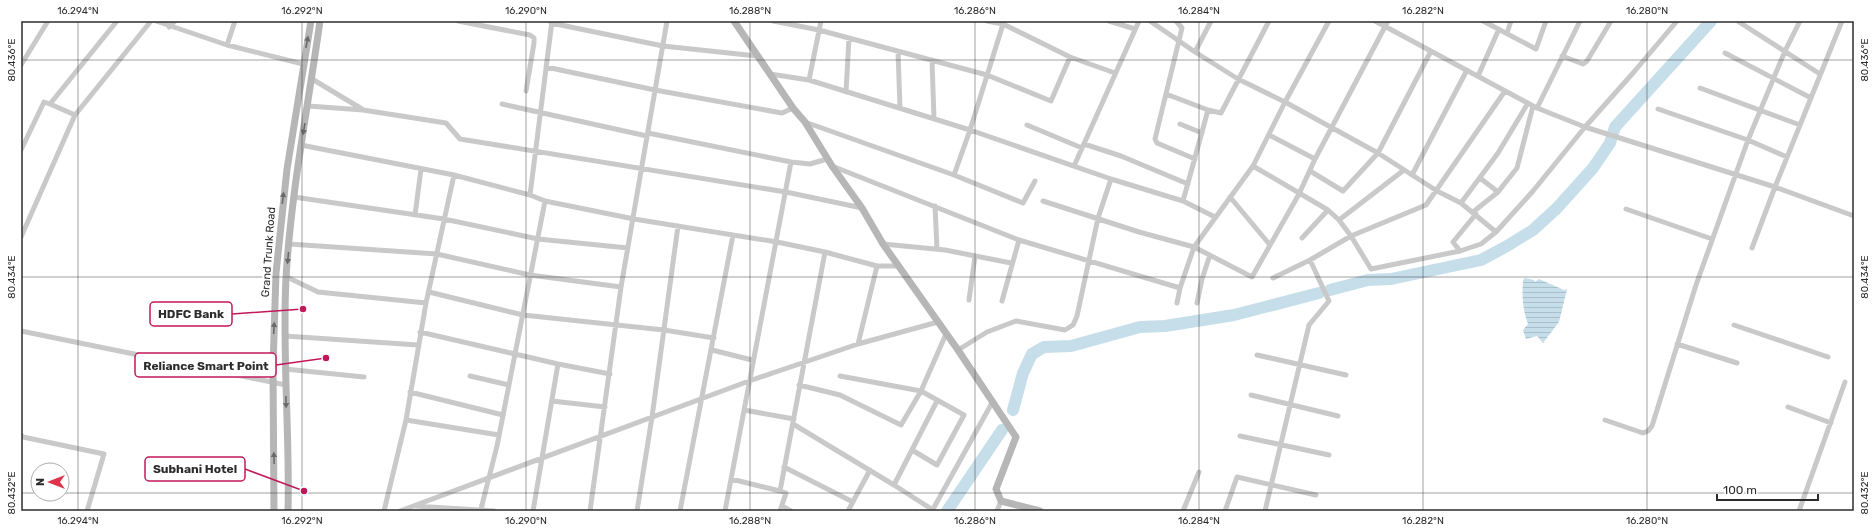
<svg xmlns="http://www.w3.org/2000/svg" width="1875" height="532" font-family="Rubik,sans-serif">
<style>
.water{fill:url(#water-rules)}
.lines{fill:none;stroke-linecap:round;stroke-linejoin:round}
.river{stroke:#c6dee9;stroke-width:12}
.street{stroke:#c9c9c9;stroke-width:5}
.secondary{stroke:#b6b6b6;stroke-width:7}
.street-bridge{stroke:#c9c9c9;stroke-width:5}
.oneway{fill:#6a6a6a}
.ticks{fill:none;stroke:#2c2c2c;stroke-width:1;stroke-opacity:0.45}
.labels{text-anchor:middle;stroke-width:4;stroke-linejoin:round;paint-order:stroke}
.street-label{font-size:11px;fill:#2c2c2c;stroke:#fff}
.leader{fill:none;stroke:#c2185b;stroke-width:1.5}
.callout-dot{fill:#c2185b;stroke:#fff;stroke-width:1.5}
.callout{fill:#fff;stroke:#c2185b;stroke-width:1.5}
.callout-label{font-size:12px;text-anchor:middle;font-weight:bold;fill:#2c2c2c}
.neatline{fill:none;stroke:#2c2c2c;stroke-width:1.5}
.ticks-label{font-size:10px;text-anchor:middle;fill:#2c2c2c}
</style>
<defs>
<pattern id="water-rules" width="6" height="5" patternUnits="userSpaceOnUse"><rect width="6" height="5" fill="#c6dee9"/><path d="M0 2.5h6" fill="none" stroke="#aabfc8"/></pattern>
</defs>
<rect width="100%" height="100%" fill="#fff"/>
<path class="water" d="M1525,278L1534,280L1535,282L1539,279L1564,290L1567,289L1559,322L1543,343L1537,336L1526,339L1523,330L1528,324C1522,308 1522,296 1523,280Z"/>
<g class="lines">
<path class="river" d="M1330,290L1368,280L1391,279L1481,260L1507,246L1533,230L1557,208L1593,168L1610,143L1615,127L1711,21
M1013,410L1023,373L1032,354L1044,347L1071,346L1140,327L1165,326L1234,315L1319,293
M947,511L1002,430"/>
<path class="street" d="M156,21L227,45L303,64
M458,21L530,35L534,38V43L526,91
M773,21L819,30L987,75L1051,101L1070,57
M987,21L1003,24L1070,57L1115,73
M1109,21L1135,29
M1150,21L1195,52L1238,79L1285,102L1378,153L1437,191L1461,203L1496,232
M1176,21L1182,28L1155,139L1157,143L1195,159
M1375,21L1537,108L1585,127L1775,187L1752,248
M1483,21L1536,49L1546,21
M1842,21L1775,187L1854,216
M1739,22L1820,74
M551,23L663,46L757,56
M169,27L175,21
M1507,33L1511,21
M227,45L235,21
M898,51L900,108
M1195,52L1211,21
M1725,53L1811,98
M1562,56L1583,64L1587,61L1611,21
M932,60L934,119
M21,65L48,21
M546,67L655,90L782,113L793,108
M770,74L809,80L970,130L1111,179L1183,201L1215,217
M1478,76L1499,29
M312,79L362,109
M809,80L821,21
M1700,88L1800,125
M846,92L849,38
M1166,94L1208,110
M502,104L647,136
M308,106L363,110L446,123L460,139L786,192L862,208
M1537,108L1580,21
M1658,109L1748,140L1787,157
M75,115L151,21
M805,122L954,175L1023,203L1035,181
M1180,124L1202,133
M1027,125L1082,148
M648,133L791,162L725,511
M1269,135L1315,159
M1084,144L1121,156L1188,184
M301,145L454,175L530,195L545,201L634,219L777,242L825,252L877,266H899
M21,150L44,102L50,104
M791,162L810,164L827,159
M832,166L1019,240L1180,288
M1074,166L1139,21
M1253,166L1328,210L1339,220L1351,236L1371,269L1460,251L1481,244L1496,232L1533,191L1585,127L1633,73L1677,21
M1310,171L1343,191L1378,153L1431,51
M954,175L970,130L1004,21
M1412,175L1467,70
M1480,178L1498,192
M530,195L552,21
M294,197L444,219L538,239L628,248
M1230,197L1270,245
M1043,201L1139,232L1194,247L1252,277L1299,194L1315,159L1388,21
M1183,201L1208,110L1221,113L1269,21
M1461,203L1498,153L1528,103
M935,206L937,249
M1626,209L1712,239
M1473,212L1498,192L1517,168L1533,106
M415,215L421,169
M1339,220L1404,170
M21,237L75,115L50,104L117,21
M1302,238L1328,210
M289,244L437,254L530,275L621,287
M883,244L945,250L1011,263
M1460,251L1453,242L1476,214
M287,277L318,292L426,303
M1273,278L1310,260L1351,236L1426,205L1505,91
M429,292L523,315L664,330L714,338
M969,300L975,256
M1002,301L1019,240
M1177,303L1180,288L1194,247L1253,166L1285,102L1329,21
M1197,303L1202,279L1210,255
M1734,325L1828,357
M21,331L286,385
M420,332L558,364L610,374
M285,336L418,345
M858,344L877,266
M1677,344L1737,363
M712,350L752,360
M958,350L987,332L1016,321L1065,330L1073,325L1077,316L1098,218L1111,179
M1257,355L1346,375
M285,369L364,377
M470,376L509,385
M840,376L921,391L964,415L937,465L912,450
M799,385L840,395L901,425L921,391L946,334
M410,392L503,415
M1251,395L1338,416
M552,401L605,407
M1788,407L1831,423
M744,410L794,419
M406,420L499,435
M1605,420L1643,433L1648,431L1652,426L1696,285L1748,140L1785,51L1800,21
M793,424L894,485L937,401
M21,435L23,437L104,454L87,511
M1240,436L1329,455
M784,467L853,502
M731,479L780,491L825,252
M894,485L933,510
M780,491L786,493L780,511
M482,505L497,446L545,201
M415,506L494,511
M782,506L791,511
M384,511L406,420L426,303L454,175
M400,511L749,381L858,344L938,322
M533,511L558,364
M590,511L621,287L667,21
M637,511L652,417L678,226
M680,511L733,235
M848,511L870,470
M932,511L993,401
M997,511L1001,501
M1183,511L1199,472
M1225,511L1237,477L1316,495
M1265,511L1309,325L1329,301L1310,260
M1799,511L1845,382"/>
<path class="secondary" d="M734,21L793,108L805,122L832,166L862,208L883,244L958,350L1016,437L996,489L1001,501L1040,511
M274,511L273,367L276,273L287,169L311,21
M288,511C290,433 282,356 286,278C291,192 308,107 320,21"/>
<path class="street-bridge" d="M481,511L482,505"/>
</g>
<defs><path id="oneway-solid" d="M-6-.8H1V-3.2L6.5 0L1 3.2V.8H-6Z"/></defs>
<g class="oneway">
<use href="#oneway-solid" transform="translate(307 42) rotate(-79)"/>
<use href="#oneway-solid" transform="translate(304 129) rotate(99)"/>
<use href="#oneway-solid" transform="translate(283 198) rotate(-83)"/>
<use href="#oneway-solid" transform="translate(288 258) rotate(95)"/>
<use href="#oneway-solid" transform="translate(274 328) rotate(-87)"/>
<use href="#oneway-solid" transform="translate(286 402) rotate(89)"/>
<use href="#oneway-solid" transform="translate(274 458) rotate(-91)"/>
</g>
<path class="ticks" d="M78,21V511M302,21V511M526,21V511M750,21V511M975,21V511M1199,21V511M1423,21V511M1647,21V511M21,60H1854M21,277H1854M21,493H38M62,493H1854"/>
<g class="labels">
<g class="street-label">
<text transform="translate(268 252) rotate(-86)" y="4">Grand Trunk Road</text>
</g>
</g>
<path class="leader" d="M303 309L232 314M326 358L276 365M304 491L245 469"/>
<g class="callout-dot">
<circle cx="303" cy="309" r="4"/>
<circle cx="326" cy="358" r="4"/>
<circle cx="304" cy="491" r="4"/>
</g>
<g class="callout">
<rect x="150" y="302" width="82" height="24" rx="4"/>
<rect x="135" y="353" width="141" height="24" rx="4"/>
<rect x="145" y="457" width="100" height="24" rx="4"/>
</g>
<g class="callout-label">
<text x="191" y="318">HDFC Bank</text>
<text x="206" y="370">Reliance Smart Point</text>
<text x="195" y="473">Subhani Hotel</text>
</g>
<rect width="1875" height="532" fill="none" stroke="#ffffff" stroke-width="44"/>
<g transform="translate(50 482) rotate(270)"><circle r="19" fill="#ffffff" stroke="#ababab"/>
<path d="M0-3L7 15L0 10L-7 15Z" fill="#dd344b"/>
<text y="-6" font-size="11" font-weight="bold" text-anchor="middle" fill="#2c2c2c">N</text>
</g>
<path d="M1717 494v6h101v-6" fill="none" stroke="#2c2c2c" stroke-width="2"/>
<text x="1723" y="494" font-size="12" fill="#2c2c2c" stroke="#ffffff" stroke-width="3" paint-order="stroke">100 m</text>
<rect x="22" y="22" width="1831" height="488" class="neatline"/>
<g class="ticks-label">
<text x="78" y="14">16.294°N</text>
<text x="302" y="14">16.292°N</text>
<text x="526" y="14">16.290°N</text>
<text x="750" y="14">16.288°N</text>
<text x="975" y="14">16.286°N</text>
<text x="1199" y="14">16.284°N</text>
<text x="1423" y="14">16.282°N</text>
<text x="1647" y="14">16.280°N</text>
<text transform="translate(1864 60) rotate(-90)" y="4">80.436°E</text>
<text transform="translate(11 60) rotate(-90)" y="4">80.436°E</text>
<text transform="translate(1864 277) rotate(-90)" y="4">80.434°E</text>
<text transform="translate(11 277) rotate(-90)" y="4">80.434°E</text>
<text transform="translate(1864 493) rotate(-90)" y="4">80.432°E</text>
<text transform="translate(11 493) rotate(-90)" y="4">80.432°E</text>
<text x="78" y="524">16.294°N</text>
<text x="302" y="524">16.292°N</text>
<text x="526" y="524">16.290°N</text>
<text x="750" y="524">16.288°N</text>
<text x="975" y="524">16.286°N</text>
<text x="1199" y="524">16.284°N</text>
<text x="1423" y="524">16.282°N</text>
<text x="1647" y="524">16.280°N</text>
</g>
</svg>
